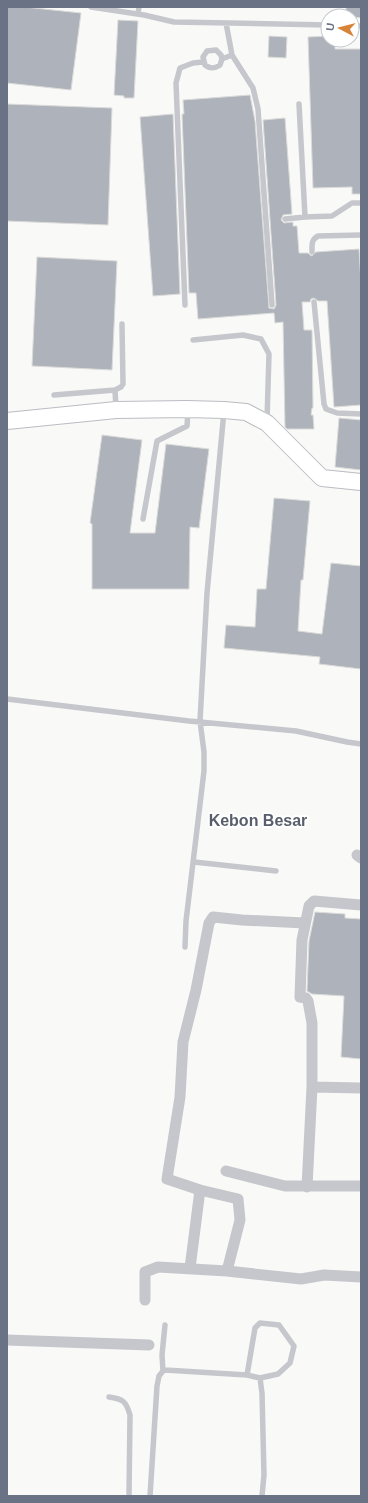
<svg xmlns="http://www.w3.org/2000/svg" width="368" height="1503" font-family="Helvetica,sans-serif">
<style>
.building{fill:#aeb3bb;stroke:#dbdbd9}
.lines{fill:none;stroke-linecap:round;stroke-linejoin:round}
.secondary-casing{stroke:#babcc2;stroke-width:18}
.lane{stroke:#c5c7cc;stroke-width:5.5}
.street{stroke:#c5c7cc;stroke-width:11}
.secondary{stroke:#fff;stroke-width:16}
.labels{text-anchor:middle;stroke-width:4;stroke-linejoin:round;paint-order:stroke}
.quarter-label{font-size:16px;font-weight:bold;fill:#585e6b;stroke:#fff}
</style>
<rect width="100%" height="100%" fill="#f9f9f7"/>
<path class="building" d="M7,7H25L81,13L71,90L7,83Z
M346,7H361V18L346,16Z
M118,20L138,21L134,98H124V96L114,95Z
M269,36L287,37L286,58L268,57Z
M328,36V40H335V49H361V194H352V187L313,188L308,37Z
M250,95L255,121L269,308L274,309L276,305L263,120L285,118L292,214L283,215L281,220L284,223L293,222V226H297L299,253H308L310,255L312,256L316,252L359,249L361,283V405L334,407L327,301H318L314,298L311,299L310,302H302L304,330H312L313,408H312L311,415H313L314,429H287L285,427L283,322L275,323L274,313L198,319L196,293H189L182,114H184L183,100Z
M7,104L112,108L108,225L7,221Z
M173,114L180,294L153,296L140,117Z
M37,257L117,261L112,370L32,366Z
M339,418L361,420V470L335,467Z
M102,435L142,440L130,533H155L166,444L209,449L199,528L190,527L189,589H92V524L90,523Z
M274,498L310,501L303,580H301L298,631L322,634L331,563L361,566V669L319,664L320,657L224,648L226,625L255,627L257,589H266Z
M315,912L345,914V918L361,919V1059L341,1057L344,996L312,994L307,991L309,941Z"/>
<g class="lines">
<defs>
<path id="secondary" d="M7,421L116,410L187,409L224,410L246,412L267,423L322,478L361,482"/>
</defs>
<use href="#secondary" class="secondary-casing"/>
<path class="lane" d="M91,7L144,15L174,22L328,25
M138,14L139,7
M352,26H361
M232,55L253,88L258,109L272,305
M222,59L221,55L216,50L207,51L203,57L205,65C210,69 214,69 220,65L222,59L232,55L226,23
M299,104L305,217L332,216L352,203H361
M285,219L305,217
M312,252C312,245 311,240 318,236L361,235
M314,302L324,404L326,409L337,413L361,414
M185,305L176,83L180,68L193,63L203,62
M193,340L243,335L261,339L269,354L267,420
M115,390L121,387L123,384L122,324
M54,395L115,390L116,408
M143,519L157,441L187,426L188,411
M7,699L189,721L296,731L347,742L361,744
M194,862L276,871
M185,947L186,921L204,771V752L200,721L207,593L224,411
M163,1371L165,1370L247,1375L260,1378L278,1374L290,1363L294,1346L279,1325L260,1323L255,1328L247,1375
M260,1378L262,1393L264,1475L262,1496
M109,1397C123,1399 126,1401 130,1415L129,1496
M150,1496L157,1386L159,1376L163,1371L162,1355L165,1325"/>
<path class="street" d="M357,855L361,858
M312,1087L361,1088
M226,1171L285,1186H361
M307,1187L312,1087V1023L308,1001L306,998L300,997L302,940L309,906L314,901L361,905
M200,1190L238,1199L240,1220L227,1271
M190,1268L200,1190L167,1179L180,1097L183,1042L196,990L209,923L213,917L242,920L305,923
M145,1300V1272L158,1267L227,1271L301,1279L324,1275L361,1277
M7,1340L149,1345"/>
<use href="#secondary" class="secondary"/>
</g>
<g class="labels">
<g class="quarter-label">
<text x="258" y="826">Kebon Besar</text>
</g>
</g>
<rect width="368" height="1503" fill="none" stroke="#6a7386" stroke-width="16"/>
<g transform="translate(340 28) rotate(277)"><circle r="19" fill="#ffffff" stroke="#c3c7cf"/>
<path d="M0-3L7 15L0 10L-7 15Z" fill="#d88438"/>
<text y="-6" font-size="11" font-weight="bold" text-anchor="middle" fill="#6a7386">U</text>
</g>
</svg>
